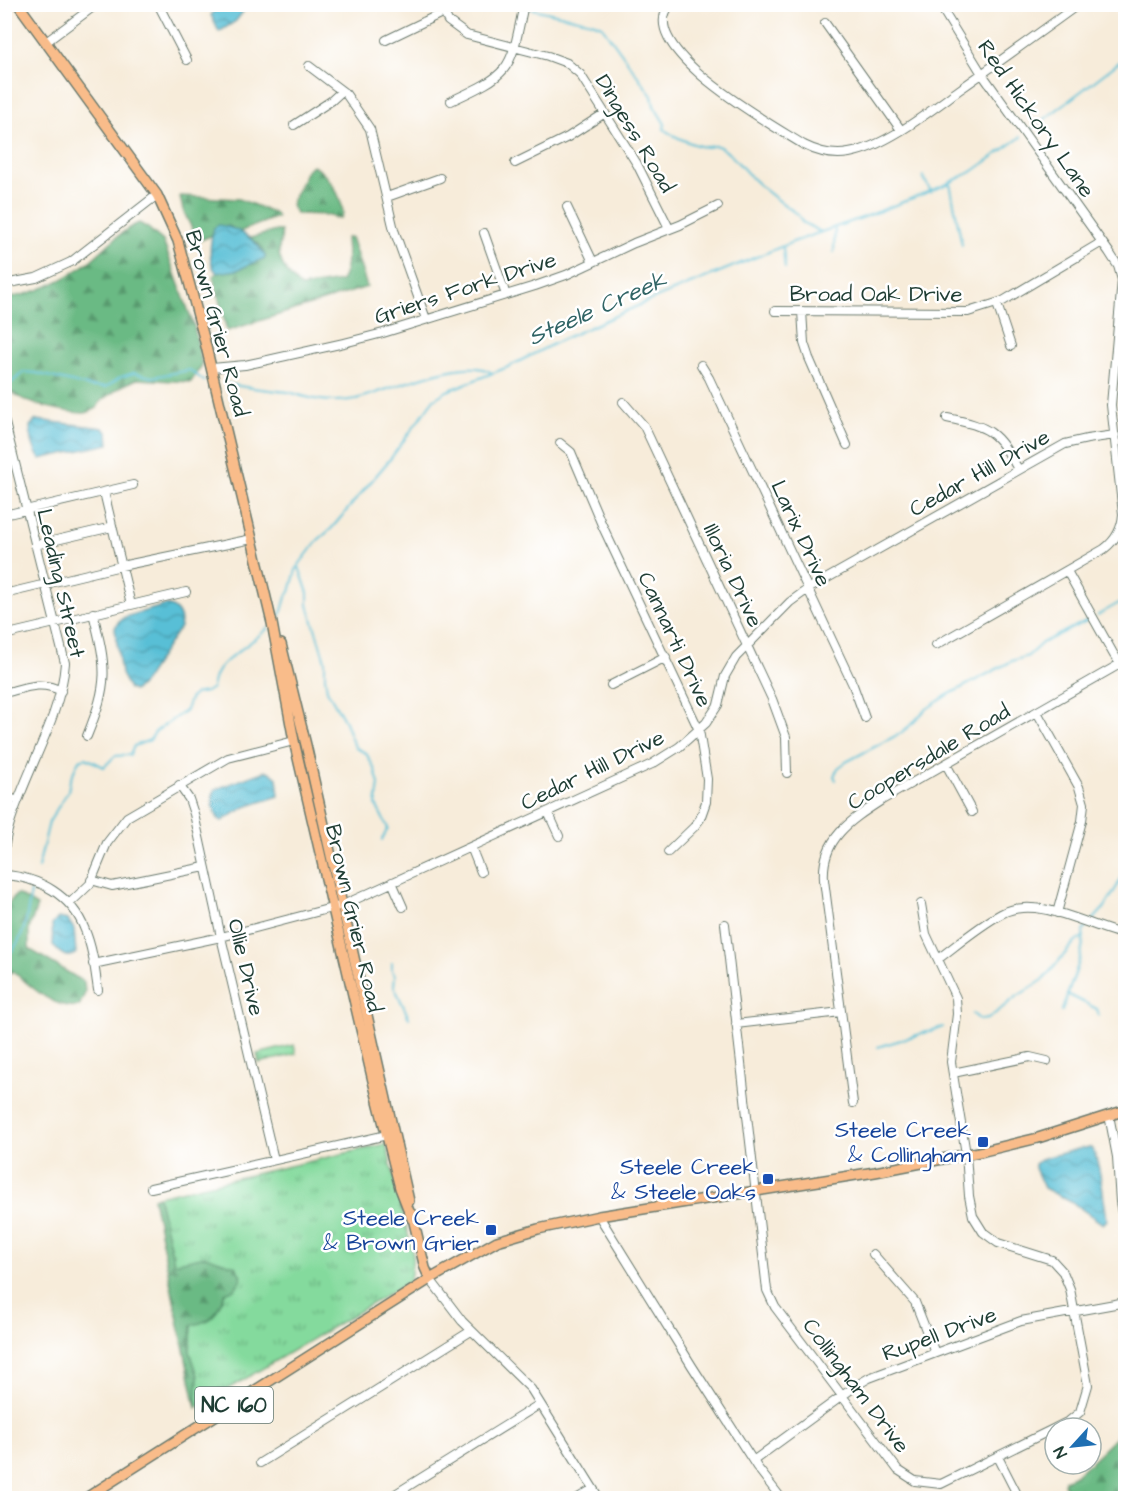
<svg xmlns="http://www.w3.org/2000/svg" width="1130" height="1503" font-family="'Architects Daughter',sans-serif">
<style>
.grass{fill:url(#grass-tufts);stroke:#528c68;stroke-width:1.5}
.forest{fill:url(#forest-firs);stroke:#457c5c;stroke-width:1.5}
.water{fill:url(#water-waves);stroke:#3c7e85;stroke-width:1.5}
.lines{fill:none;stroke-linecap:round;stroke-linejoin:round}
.stream{stroke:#58bfd6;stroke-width:2}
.minor-casing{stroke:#6b7a6e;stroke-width:10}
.major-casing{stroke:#6b7a6e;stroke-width:12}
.minor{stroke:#fff;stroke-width:8}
.major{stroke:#f9bc8a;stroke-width:9}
.transit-dot{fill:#1a4fb4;stroke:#fff;stroke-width:2}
.labels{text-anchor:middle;stroke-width:5;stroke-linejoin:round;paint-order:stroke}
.shield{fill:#fff;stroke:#627771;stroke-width:1.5}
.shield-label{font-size:21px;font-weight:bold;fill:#1f3d34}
.street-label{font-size:22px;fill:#1f3d34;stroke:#fff}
.transit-label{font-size:22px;fill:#164399;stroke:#fff;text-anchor:end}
.water-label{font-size:24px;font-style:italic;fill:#306465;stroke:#fff}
</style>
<defs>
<pattern id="grass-tufts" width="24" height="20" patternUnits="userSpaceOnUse" patternTransform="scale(1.5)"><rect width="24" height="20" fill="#84da9d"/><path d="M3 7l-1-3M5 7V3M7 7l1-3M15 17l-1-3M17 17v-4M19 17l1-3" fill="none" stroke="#6bb281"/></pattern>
<pattern id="forest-firs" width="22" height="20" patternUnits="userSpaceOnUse" patternTransform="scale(1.5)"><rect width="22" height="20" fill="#6bba84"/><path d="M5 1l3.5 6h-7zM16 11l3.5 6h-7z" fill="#57986d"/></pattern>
<pattern id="water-waves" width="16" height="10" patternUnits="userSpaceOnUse" patternTransform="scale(1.5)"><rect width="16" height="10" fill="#58bfd6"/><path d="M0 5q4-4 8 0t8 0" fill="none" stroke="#489cae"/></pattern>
</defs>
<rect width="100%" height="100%" fill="#fff"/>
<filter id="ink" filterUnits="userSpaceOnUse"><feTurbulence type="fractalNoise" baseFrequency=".0167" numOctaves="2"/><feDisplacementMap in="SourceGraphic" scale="12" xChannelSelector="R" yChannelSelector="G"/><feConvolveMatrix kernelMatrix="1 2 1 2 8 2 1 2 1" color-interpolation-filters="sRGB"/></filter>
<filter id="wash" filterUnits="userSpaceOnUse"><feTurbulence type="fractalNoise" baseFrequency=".008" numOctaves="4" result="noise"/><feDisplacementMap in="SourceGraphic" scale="24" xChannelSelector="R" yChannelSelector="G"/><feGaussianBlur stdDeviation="1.35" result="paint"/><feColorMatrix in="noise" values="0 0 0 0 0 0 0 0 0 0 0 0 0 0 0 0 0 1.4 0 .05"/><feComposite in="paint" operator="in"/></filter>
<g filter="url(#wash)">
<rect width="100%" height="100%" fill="#f7ecda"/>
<path class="grass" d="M294,1045L296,1054L259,1063L257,1054Z
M386,1144L413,1255L410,1281L196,1408L198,1376L190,1352L192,1325L216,1312L225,1293L174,1263L158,1196Z"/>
<path class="forest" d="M312,165C328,173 342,196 343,213L341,218H334L331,215L297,214L292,208L291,204L307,170Z
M180,196L239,199L275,213L277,217L239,232L229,226L214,228L211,236L198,241L183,210Z
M139,223L148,228L163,241L194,326L202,365L191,382L137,379L122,386L100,402L97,408C93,410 88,413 84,413C69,413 24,404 14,393L5,392V298C34,295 67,279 90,261C106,248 120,231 139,223Z
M276,231H281C283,238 279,243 279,250C279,264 290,278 301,287L341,281C349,268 347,253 346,238L351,237L367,287L227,331L213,276L217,273L237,270L265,258V255L260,246L250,238Z
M17,894L37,906L29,929V949L84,982L85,993L79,1006C55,1010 30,986 13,971L5,976V907Z
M158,1196L174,1263L205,1256L235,1266L242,1277L235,1289L225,1293C216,1313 215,1321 192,1325L190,1352L198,1376L196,1408L153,1198Z
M1125,1412V1498H1071L1064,1485L1065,1480L1074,1476L1088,1464H1091V1461L1115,1438Z"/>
<path class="water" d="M218,5H217H248L236,21L219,32L211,15L218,7Z
M218,225C237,227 255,239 265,255V258L237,270L217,273C207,263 210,241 214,228Z
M36,420L103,428L108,433L109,444L40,459C34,451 30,436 30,426Z
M166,605C177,607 183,616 180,627L141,686L133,691L129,689L121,674L115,628L119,621L125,617Z
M265,771L270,772L277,778L279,796L245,807L222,821L219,820C213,810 209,799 216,789Z
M58,918L68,920L74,929L76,953C68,961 59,953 53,945L52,925Z
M1082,1148H1092L1097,1160L1102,1184L1107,1220L1103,1224L1073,1203L1044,1188L1035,1168V1164L1044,1158Z"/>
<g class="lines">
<path class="stream" d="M481,4L518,7
M528,8L592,22L602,26L652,96L654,106L665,124L664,129C670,135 697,147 706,147C712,147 714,144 720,147C733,154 742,169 754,180C767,193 783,203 798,215L802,222L821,232
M1029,131L1126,57
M923,176L931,192
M950,183L962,245
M783,248L785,268
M834,252L835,227
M4,382L11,383L24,372L36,373L91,387H106L121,377L134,373L152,377L190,370L204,381
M225,383C245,388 267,390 288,392C294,393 300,396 306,397C321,401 340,402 356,399C387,392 465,354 492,373
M299,567L308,593V605L325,661V677L327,690L345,722L352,741L356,748L366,753L375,770L379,784L376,805L388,828L382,840
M1098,615L1126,599
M277,618L282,611L286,597L290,592L296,570L301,562L318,540L331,529L391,458L434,399L447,391L508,367L563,339L651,300L793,242L870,215L943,186L973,171L1021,137
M836,780L834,776L838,768L846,762L901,733L913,723L925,710L946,696L1012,661L1028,656L1042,643L1088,620
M38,868L49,822L68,791L70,780L79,760L86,758L104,767L115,756L130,755L134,746L150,740L155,732L186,710L190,699L194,694L206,692L212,688C213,684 214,678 216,674C222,660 256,640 268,628
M1093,920L1105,907L1126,871
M4,959C26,940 26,919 31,892
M392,963V971L395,975L394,986L409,1018
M1067,994L1097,1009L1099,1016
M1062,1011C1068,989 1086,954 1083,931L1086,928
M973,1014L980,1020L988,1019L1016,997L1043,980L1073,944L1084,936
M878,1047L943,1027"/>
</g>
</g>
<g filter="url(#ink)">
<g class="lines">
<defs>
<path id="minor" d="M158,4L187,60
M440,4L448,21L467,35L548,56L567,63L580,74L637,164L669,228
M671,4C630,47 776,127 804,145C818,152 833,156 849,153C885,147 930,111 959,90C999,62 1039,33 1079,4
M825,23L901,130
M386,40L444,12
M46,42L97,4
M309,66L346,94L370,129L394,230L426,319
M451,101C514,72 510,70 524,4
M294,125L331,101L342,91
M515,163L568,137L605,113
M387,197L440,178
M567,207L593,262
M484,233L506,295
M4,284L36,278L71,262L157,195
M997,304L1011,346
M775,311L968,312L1003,301L1102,242
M802,311L804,343L809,358L847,445
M701,365L709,378L853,685L865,718
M212,368L245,365L344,343L383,333L535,286L566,275L634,243L680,225L718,206
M623,402L644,426L772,699L786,737L787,773
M947,418C991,427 996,431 1018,469
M4,419L65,663C62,706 37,752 21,793C13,813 5,833 4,855
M560,443L571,452L602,525L699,730L707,779L706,802L700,819L694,827L668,852
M104,492L131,605
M4,515L133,485
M35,545L112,527
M1067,571L1114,655L1126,671
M4,582L7,594
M4,594L121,566L252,539
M4,635L186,592
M936,645L1104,549C1116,540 1122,529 1123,514L1111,405L1122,280L1118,266L1109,252L982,74L939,4
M611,685L666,657
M4,693C25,688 41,680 61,691
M1037,712L1079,787L1084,804L1082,821L1057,913
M87,736C109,682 107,669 93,613
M946,764L972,812
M179,785L189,799L194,814L221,937L274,1160
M4,796L18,801
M548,812L559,836
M471,847L481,872
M4,875C40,877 72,896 85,930C93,949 95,970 98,990
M91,880L112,886L205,867
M392,882L403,907
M69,904L90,884L107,843L127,817L228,758L294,741
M921,904L926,934L956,998L957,1014L951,1062L966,1154L969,1196L973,1216L983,1232L998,1243L1052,1260L1063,1272L1070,1289L1088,1385L1080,1412L1069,1421L1055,1428
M725,924L767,1290L775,1307L898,1470L915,1481L941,1484L1055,1428
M938,959C958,944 979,926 1001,914C1037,894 1089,927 1126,935
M93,964L221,937L343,905L652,764L679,747L706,723L718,705L725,676L736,657L790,602L808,589L1065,444L1087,439L1115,435
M736,1024L841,1012
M953,1073L1030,1057L1047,1061
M853,1103L824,880C821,839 851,820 882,800L1120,664
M1109,1115L1117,1157L1120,1202L1126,1236
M151,1188L387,1135
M599,1216L692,1366L757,1467L781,1498
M873,1254L915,1302L935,1353
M430,1279L462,1321L531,1389L599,1498
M998,1457L1019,1498
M753,1461L857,1385L869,1378L1021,1321L1126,1302
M260,1463L471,1331
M389,1498L540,1404
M578,1498L593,1489"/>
<path id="major" d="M18,4L157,195L178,241L204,338L272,623L294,741L373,1081L400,1188L412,1219
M281,644L306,745L409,1201
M412,1214L425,1268L430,1279
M86,1498L430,1279L497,1241L538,1229L599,1216L875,1172L984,1151L1038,1138L1126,1110"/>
</defs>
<use href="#minor" class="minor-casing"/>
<use href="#major" class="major-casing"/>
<use href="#minor" class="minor"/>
<use href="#major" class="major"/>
</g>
</g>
<g class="transit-dot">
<rect x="977" y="1136" width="12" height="12" rx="3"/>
<rect x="762" y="1173" width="12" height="12" rx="3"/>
<rect x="485" y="1224" width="12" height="12" rx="3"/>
</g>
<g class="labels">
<rect class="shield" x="195" y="1387" width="78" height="36" rx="4.5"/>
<g class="shield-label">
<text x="234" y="1412">NC 160</text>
</g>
<g class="street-label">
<text transform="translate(1037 118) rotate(55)" y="8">Red Hickory Lane</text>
<text transform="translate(636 133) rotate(59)" y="8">Dingess Road</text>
<text transform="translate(465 287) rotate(-18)" y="8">Griers Fork Drive</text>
<text x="876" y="301">Broad Oak Drive</text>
<text transform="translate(218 323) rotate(75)" y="8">Brown Grier Road</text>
<text transform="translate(979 472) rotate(-29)" y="8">Cedar Hill Drive</text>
<text transform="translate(802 533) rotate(65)" y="8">Larix Drive</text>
<text transform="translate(734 575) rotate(65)" y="8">Illoria Drive</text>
<text transform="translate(62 583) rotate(77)" y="8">Leading Street</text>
<text transform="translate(676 639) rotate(65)" y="8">Cannarti Drive</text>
<text transform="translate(928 756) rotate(-31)" y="8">Coopersdale Road</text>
<text transform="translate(592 769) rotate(-26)" y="8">Cedar Hill Drive</text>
<text transform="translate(355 918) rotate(77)" y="8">Brown Grier Road</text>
<text transform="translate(247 967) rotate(77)" y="8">Ollie Drive</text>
<text transform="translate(939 1333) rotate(-20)" y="8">Rupell Drive</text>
<text transform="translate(857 1385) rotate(53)" y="8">Collingham Drive</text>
</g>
<g class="transit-label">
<text x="971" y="1137">Steele Creek<tspan x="971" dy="25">&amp; Collingham</tspan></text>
<text x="756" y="1174">Steele Creek<tspan x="756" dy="25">&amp; Steele Oaks</tspan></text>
<text x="479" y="1225">Steele Creek<tspan x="479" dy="25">&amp; Brown Grier</tspan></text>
</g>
<g class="water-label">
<text transform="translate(597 308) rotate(-24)" y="8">Steele Creek</text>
</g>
</g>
<rect width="1130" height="1503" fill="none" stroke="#fff" stroke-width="24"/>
<g transform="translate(1073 1446) rotate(243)"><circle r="28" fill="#ffffff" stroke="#a5b1ae" stroke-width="1.5"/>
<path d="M0-4.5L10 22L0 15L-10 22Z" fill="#1f6fb2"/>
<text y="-9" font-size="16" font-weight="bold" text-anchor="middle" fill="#1f3d34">N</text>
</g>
</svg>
